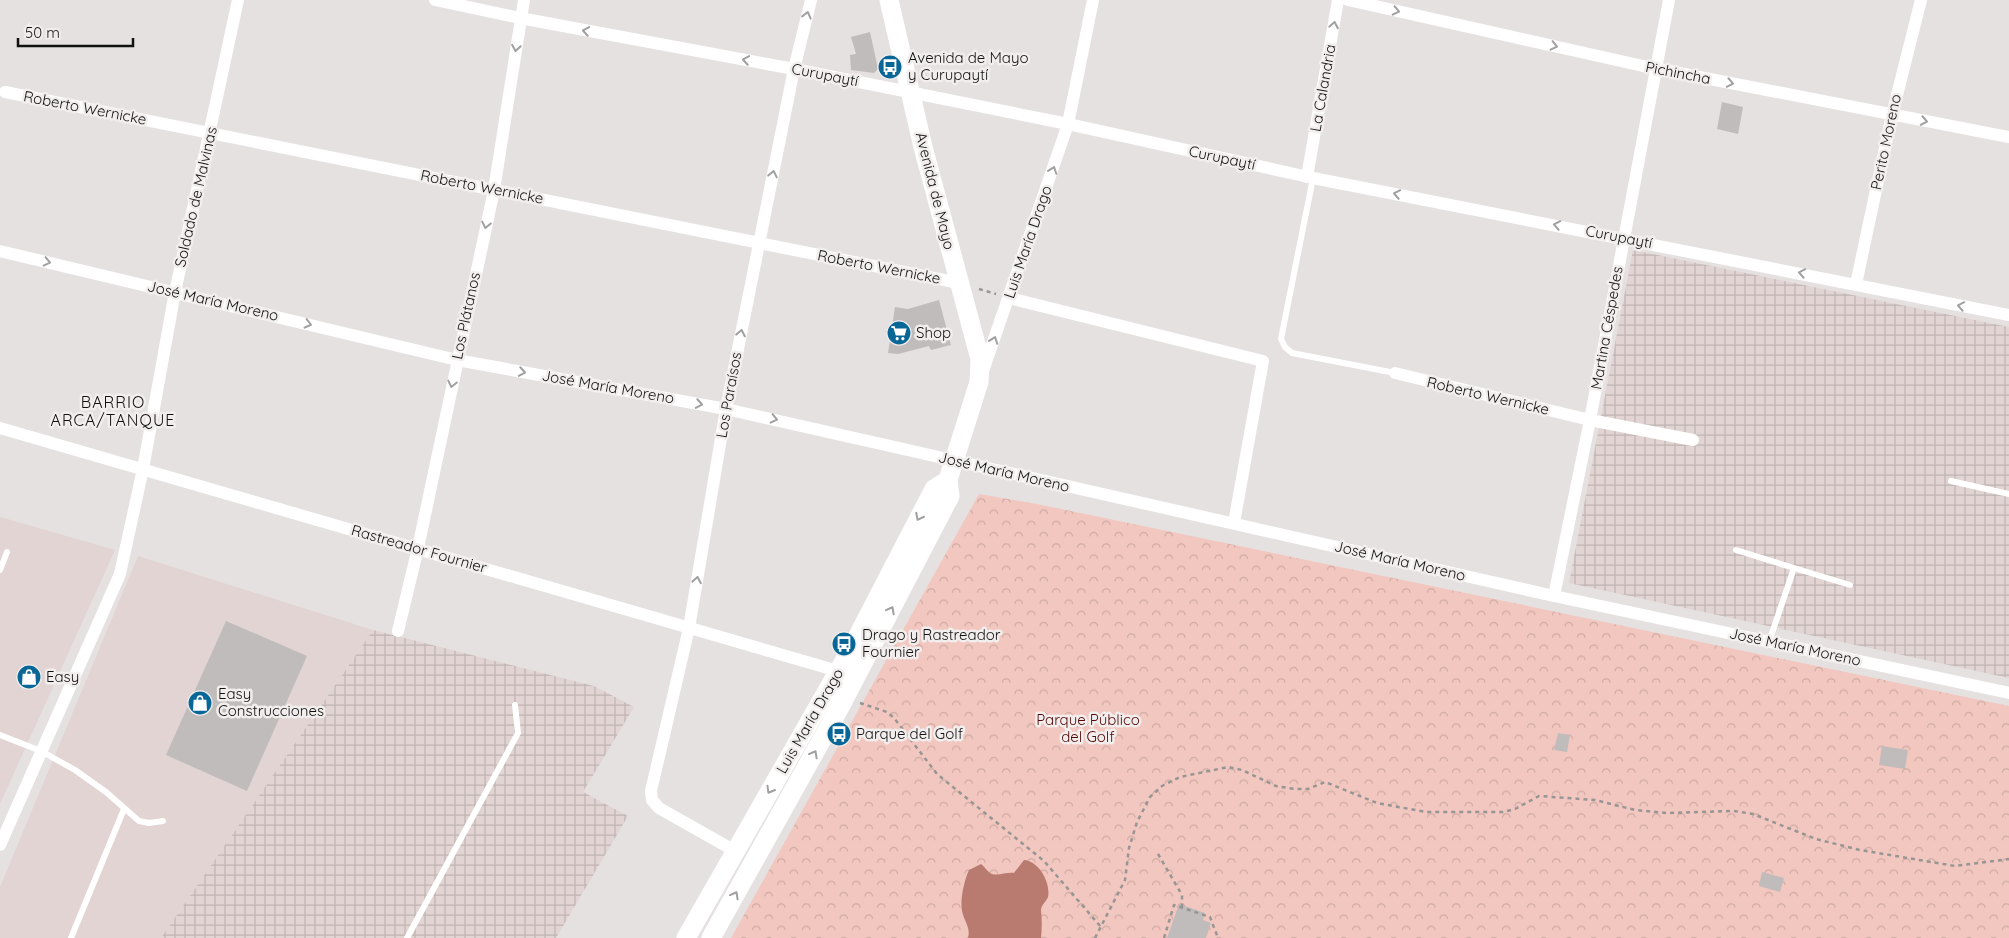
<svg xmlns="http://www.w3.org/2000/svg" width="2009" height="938" font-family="Quicksand,sans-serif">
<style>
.built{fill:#e1d4d2}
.industrial{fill:url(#industrial-grid)}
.park{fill:url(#park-crowns)}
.water{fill:#b97a70}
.building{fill:#c0bcbb}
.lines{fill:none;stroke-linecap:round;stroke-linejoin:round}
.path{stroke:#989595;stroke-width:2.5;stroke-dasharray:4 4;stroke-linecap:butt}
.lane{stroke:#fff;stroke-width:6}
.street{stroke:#fff;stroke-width:12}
.secondary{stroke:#fff;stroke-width:19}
.oneway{stroke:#a0a0a0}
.labels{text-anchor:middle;stroke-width:5;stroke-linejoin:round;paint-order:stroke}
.poi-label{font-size:15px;fill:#121111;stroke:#f2eeed;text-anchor:start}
.street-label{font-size:15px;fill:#121111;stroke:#f2eeed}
.park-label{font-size:15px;fill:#550604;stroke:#f2eeed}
.neighbourhood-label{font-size:16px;letter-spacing:1px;fill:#121111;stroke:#f2eeed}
</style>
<defs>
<pattern id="industrial-grid" width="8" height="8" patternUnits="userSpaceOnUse" patternTransform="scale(1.25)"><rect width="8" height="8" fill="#e1d4d2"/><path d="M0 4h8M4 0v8" fill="none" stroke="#c0b5b3"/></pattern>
<pattern id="park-crowns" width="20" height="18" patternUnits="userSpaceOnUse" patternTransform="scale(1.25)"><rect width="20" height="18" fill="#f2c7bf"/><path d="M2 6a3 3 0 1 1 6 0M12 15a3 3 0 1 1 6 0" fill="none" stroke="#ceaaa3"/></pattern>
</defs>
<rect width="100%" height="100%" fill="#e5e1e0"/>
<path class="built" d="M0,517L115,550L0,804Z
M138,556L373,630L161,938H0V887Z"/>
<path class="industrial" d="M1633,250L2009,327V678L1569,583Z
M373,630L594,686L634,707L583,792L628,816L556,938H161Z"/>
<path class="park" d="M979,494L1037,504L2009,706V938H731Z"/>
<path class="water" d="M1024,860C1039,861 1051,883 1048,897C1046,902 1041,905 1041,910C1042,919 1042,929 1041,938H968C971,928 964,921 962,911C960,899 964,881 969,870L981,864C985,867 986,870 990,873C996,877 1006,872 1014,873Z"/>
<path class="building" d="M870,32L878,69L874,73L851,70L850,55L856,54L851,37Z
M1722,102L1743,107L1738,134L1717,129Z
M939,300L951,345L931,350L929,346L898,354L888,353L895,307L908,309Z
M226,621L307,656L247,791L166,755Z
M1558,733L1570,735L1567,752L1554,750Z
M1882,746L1908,750L1905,769L1879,765Z
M1762,872L1784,878L1780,892L1759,886Z
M1179,904L1205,913L1203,920L1211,923L1206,938H1167Z"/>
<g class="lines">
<path class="path" d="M979,289L996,294
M860,703L887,712L894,718L937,774L1044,861L1101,927
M1158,854L1182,895V908
M1095,938L1125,880L1129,848L1137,822L1150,797L1162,786L1180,777L1228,767L1242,770L1276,786L1295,789H1308L1325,782L1377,803L1426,812H1503L1515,809L1539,796L1595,800L1635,810L1667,813L1734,811L1753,814L1816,839L1860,850L1955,866L2009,859
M1164,938L1174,905L1210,917L1218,938"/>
<path class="lane" d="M1313,178L1281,339L1285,347L1292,353L1395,373
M1951,481L2009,494
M1736,550L1794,568
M0,570L7,552
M1769,642L1794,568L1850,585
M0,735L41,751L75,770L106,792L139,821L149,823L163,821
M71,938L124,809
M407,938L518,733L515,705"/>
<path class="street" d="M435,0L520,18L794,69L1068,124L1313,178L2009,315
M1348,0L1643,66L2009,137
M5,92L959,283
M1307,177L1338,0
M0,251L457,360L726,409L1554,596L2009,693
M1856,284L1892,115L1921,0
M1009,298L1263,361L1234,523
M983,371L1068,124L1093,0
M1395,373L1590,420L1693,440
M0,428L838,671
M1554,596L1590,420L1669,0
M398,631L418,548L494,190L524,0
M0,845L120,574L143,469L175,292L238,0
M735,851L659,808L652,800L651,791L689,628L726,409L794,69L811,0"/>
<path class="secondary" d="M686,938L851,649L934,489L948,480
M711,938L840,707L950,496L948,480L979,382L980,359L923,147L889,0"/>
</g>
<defs><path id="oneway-chevron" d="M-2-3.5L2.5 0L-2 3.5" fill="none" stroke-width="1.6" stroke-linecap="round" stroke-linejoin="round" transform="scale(1.25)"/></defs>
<g class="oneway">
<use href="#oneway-chevron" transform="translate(1396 11) rotate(13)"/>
<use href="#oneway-chevron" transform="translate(807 15) rotate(-76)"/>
<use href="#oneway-chevron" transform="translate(1334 25) rotate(-80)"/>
<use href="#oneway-chevron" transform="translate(586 31) rotate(-170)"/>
<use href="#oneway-chevron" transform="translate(1554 46) rotate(13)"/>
<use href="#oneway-chevron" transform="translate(516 48) rotate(99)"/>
<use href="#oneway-chevron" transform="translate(746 60) rotate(-170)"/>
<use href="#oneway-chevron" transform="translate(1730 83) rotate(11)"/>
<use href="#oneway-chevron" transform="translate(1924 121) rotate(11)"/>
<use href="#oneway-chevron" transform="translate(1053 170) rotate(-71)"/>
<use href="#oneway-chevron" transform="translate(773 174) rotate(-78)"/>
<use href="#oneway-chevron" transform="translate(1397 194) rotate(-169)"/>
<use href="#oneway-chevron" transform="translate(486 225) rotate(102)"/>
<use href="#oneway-chevron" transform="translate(1557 225) rotate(-169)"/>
<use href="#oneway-chevron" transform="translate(47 262) rotate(13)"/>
<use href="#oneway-chevron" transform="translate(1802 273) rotate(-169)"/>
<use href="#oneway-chevron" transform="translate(1961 306) rotate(-169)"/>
<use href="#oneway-chevron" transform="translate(308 324) rotate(14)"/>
<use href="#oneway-chevron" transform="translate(741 333) rotate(-79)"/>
<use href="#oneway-chevron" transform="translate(994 340) rotate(-70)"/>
<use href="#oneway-chevron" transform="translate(522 372) rotate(10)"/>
<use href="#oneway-chevron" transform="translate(452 384) rotate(102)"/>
<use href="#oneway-chevron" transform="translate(699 404) rotate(10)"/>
<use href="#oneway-chevron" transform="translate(774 419) rotate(13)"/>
<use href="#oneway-chevron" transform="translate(919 517) rotate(117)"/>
<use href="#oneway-chevron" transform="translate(697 580) rotate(-80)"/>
<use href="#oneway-chevron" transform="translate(891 610) rotate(-62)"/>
<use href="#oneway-chevron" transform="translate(814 754) rotate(-61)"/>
<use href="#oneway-chevron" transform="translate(770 790) rotate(120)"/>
<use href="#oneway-chevron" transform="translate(735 895) rotate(-61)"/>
</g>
<defs>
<symbol id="bus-disc" viewBox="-11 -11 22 22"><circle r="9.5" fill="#086796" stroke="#f2eeed"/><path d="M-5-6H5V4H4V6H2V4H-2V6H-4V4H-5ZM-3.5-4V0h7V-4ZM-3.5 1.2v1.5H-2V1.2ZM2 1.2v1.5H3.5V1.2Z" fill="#fff"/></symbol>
<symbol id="supermarket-disc" viewBox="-11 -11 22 22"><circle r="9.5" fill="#086796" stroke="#f2eeed"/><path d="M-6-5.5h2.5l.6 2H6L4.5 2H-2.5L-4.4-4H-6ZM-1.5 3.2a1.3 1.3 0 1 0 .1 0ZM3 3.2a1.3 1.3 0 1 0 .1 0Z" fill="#fff"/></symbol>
<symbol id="shop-disc" viewBox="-11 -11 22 22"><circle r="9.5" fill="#086796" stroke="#f2eeed"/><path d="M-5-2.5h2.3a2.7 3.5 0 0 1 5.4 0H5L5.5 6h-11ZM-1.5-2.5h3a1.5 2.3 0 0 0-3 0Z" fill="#fff"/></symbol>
</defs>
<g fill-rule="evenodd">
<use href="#bus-disc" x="876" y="53" width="28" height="28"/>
<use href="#supermarket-disc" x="885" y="319" width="28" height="28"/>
<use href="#bus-disc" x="830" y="630" width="28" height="28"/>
<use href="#shop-disc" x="15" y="663" width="28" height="28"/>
<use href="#shop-disc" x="186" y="689" width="28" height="28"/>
<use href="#bus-disc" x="825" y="720" width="28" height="28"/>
</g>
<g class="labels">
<g class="poi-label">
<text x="908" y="63">Avenida de Mayo<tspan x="908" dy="17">y Curupaytí</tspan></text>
<text x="916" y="338">Shop</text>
<text x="862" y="640">Drago y Rastreador<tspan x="862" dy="17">Fournier</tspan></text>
<text x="46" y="682">Easy</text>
<text x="218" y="699">Easy<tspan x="218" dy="17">Construcciones</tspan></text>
<text x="856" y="739">Parque del Golf</text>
</g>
<g class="street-label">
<text transform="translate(1678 73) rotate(11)" y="5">Pichincha</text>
<text transform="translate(825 75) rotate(11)" y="5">Curupaytí</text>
<text transform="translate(1323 88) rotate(-80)" y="5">La Calandria</text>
<text transform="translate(85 108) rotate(11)" y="5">Roberto Wernicke</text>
<text transform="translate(1886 142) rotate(-78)" y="5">Perito Moreno</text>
<text transform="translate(1222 158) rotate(12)" y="5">Curupaytí</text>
<text transform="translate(482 187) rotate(11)" y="5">Roberto Wernicke</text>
<text transform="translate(935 191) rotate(76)" y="5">Avenida de Mayo</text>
<text transform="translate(196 197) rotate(-77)" y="5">Soldado de Malvinas</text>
<text transform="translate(1619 237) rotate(11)" y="5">Curupaytí</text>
<text transform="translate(1028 242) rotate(-71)" y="5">Luis María Drago</text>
<text transform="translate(879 267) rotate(11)" y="5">Roberto Wernicke</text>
<text transform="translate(213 301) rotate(13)" y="5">José María Moreno</text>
<text transform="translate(466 316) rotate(-78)" y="5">Los Plátanos</text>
<text transform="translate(1607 328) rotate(-80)" y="5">Martina Céspedes</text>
<text transform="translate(608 387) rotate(10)" y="5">José María Moreno</text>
<text transform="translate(729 395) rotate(-80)" y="5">Los Paraísos</text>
<text transform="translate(1488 396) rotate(13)" y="5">Roberto Wernicke</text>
<text transform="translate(1004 472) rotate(13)" y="5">José María Moreno</text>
<text transform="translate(419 549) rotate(16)" y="5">Rastreador Fournier</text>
<text transform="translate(1400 561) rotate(13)" y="5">José María Moreno</text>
<text transform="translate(1795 647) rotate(12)" y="5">José María Moreno</text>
<text transform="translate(810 721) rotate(-60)" y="5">Luis María Drago</text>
</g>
<g class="park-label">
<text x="1088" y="725">Parque Público<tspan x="1088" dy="17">del Golf</tspan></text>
</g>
<g class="neighbourhood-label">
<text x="113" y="408">BARRIO<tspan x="113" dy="18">ARCA/TANQUE</tspan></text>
</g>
</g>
<path d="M18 38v8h115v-8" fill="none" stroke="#121111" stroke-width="2.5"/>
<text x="25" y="38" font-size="15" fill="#121111" stroke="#f2eeed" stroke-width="4" paint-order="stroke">50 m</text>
</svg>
